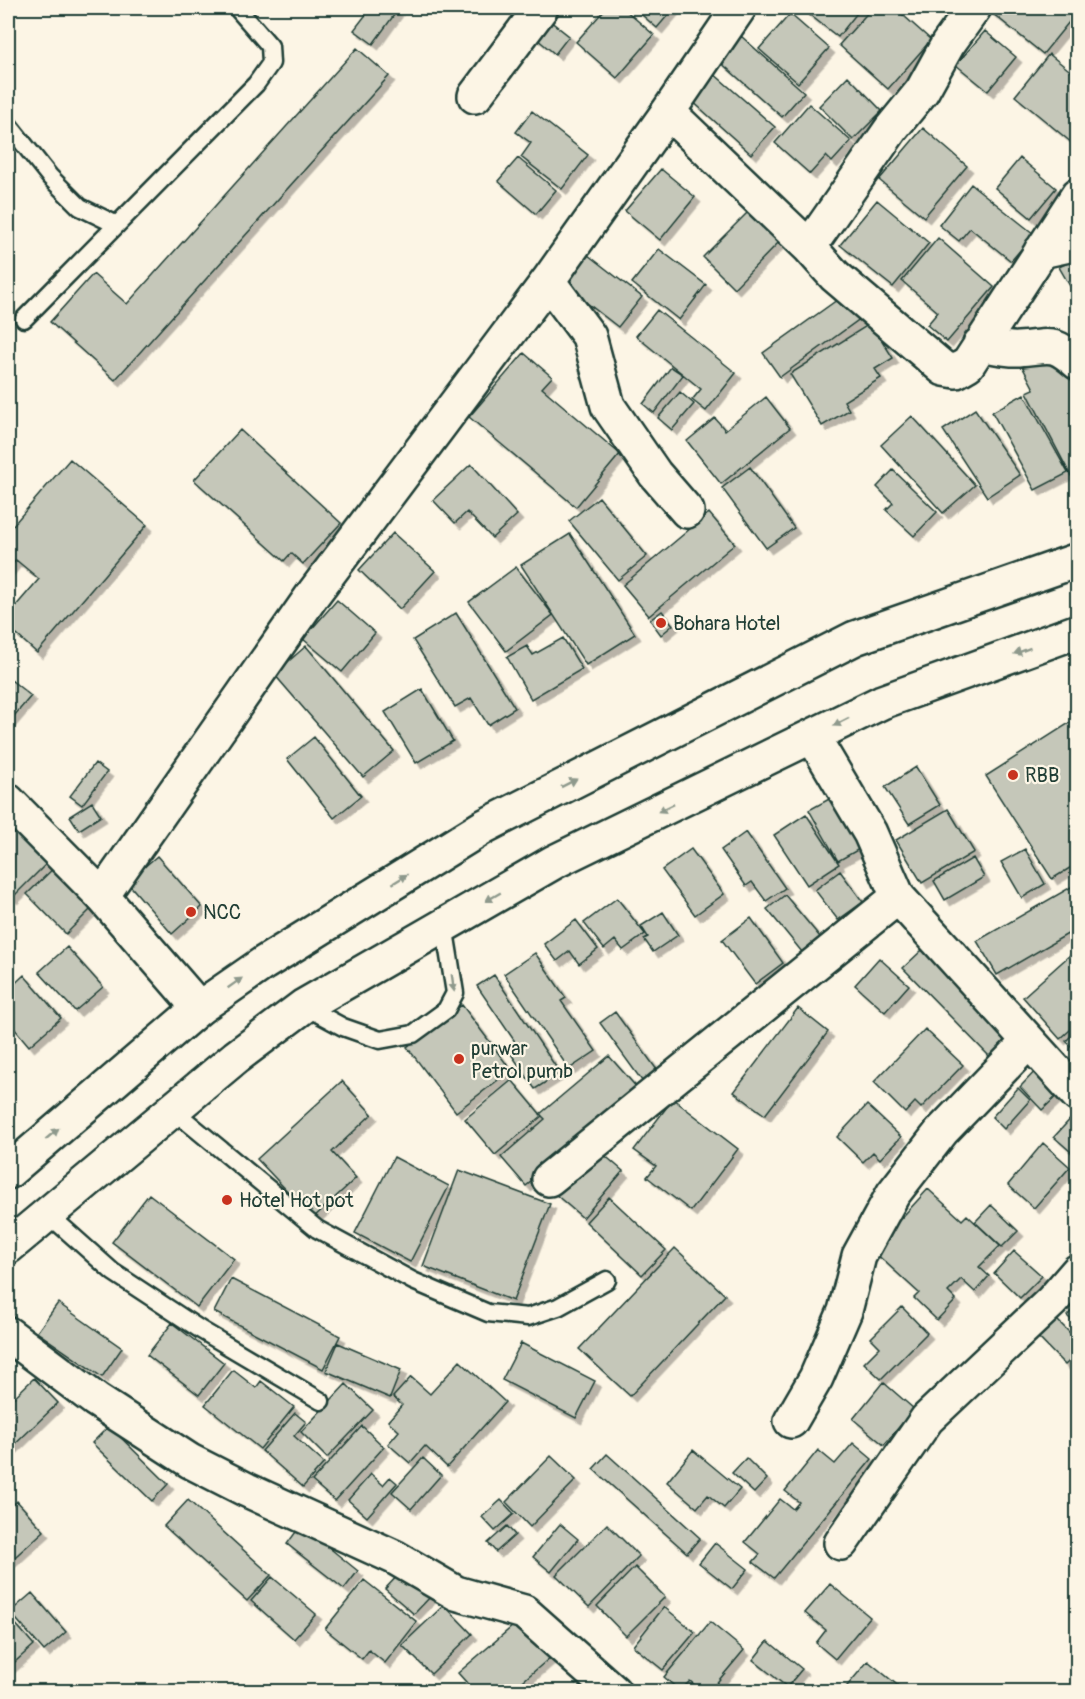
<svg xmlns="http://www.w3.org/2000/svg" width="1085" height="1699" font-family="Pangolin,sans-serif">
<style>
.building{fill:#c5c7b9;stroke:#1f3d34;stroke-width:1.5;filter:url(#shadow)}
.lines{fill:none;stroke-linecap:round;stroke-linejoin:round}
.lane-casing{stroke:#1f3d34;stroke-width:21}
.street-casing{stroke:#1f3d34;stroke-width:38}
.highway-casing{stroke:#1f3d34;stroke-width:38}
.lane{stroke:#fcf5e5;stroke-width:16}
.street{stroke:#fcf5e5;stroke-width:33}
.highway{stroke:#fcf5e5;stroke-width:33}
.oneway{fill:#8e998c}
.poi-dot{fill:#c8321e;stroke:#fcf5e5;stroke-width:2}
.labels{text-anchor:middle;stroke-width:4.5;stroke-linejoin:round;paint-order:stroke}
.poi-label{font-size:20px;fill:#1f3d34;stroke:#fcf5e5;text-anchor:start}
</style>
<defs>
<filter id="shadow"><feDropShadow dx="5.5" dy="5.5" stdDeviation="0" flood-color="#0004"/></filter>
</defs>
<rect width="100%" height="100%" fill="#fcf5e5"/>
<filter id="ink" filterUnits="userSpaceOnUse"><feTurbulence type="fractalNoise" baseFrequency=".0167" numOctaves="2"/><feDisplacementMap in="SourceGraphic" scale="12" xChannelSelector="R" yChannelSelector="G"/><feConvolveMatrix kernelMatrix="1 2 1 2 8 2 1 2 1" color-interpolation-filters="sRGB"/></filter>
<g filter="url(#ink)">
<path class="building" d="M371,8H393L397,11L373,44L354,30Z
M606,8H623L654,35L617,78L576,42Z
M634,8H674L657,28Z
M801,8H861L838,37Z
M872,8H895L931,40L888,89L839,45Z
M988,8H1078V11L1043,54L987,9Z
M790,14L829,48L798,83L759,49Z
M545,17L569,36L555,54L531,34Z
M985,31L1016,57L988,91L956,65Z
M741,36L804,92L782,117L719,61Z
M357,48L389,76L115,380L50,322L93,274L127,304Z
M1049,54L1078,77V148L1015,96Z
M713,73L775,127L751,154L690,99Z
M848,76L882,111L853,140L819,106Z
M809,104L851,141L832,162L826,156L810,174L775,143Z
M532,111L588,155L562,189L521,157L531,143L516,132Z
M923,128L967,166L924,217L879,180Z
M518,158L556,190L536,214L498,181Z
M1020,158L1056,188L1031,218L995,188Z
M661,169L695,197L660,240L625,211Z
M971,184L1034,234L1011,261L970,228L959,241L939,225Z
M877,200L929,243L893,287L840,245Z
M751,209L781,240L734,288L703,257Z
M938,238L994,287L947,342L927,325L938,312L902,281Z
M659,249L706,285L679,320L632,283Z
M588,255L642,297L618,327L564,285Z
M1078,258V300L1059,267Z
M844,295L861,318L780,377L763,353Z
M657,310L736,373L706,411L692,400L701,389L636,336Z
M871,323L893,358L875,369L881,378L844,401L849,410L822,426L790,374Z
M1049,351L1058,369L1064,366L1078,392V472L1071,476L1027,392L1034,389L1022,366Z
M524,353L552,377L542,388L620,454L576,507L469,417Z
M671,367L683,375L654,413L643,404Z
M680,392L694,404L672,430L658,418Z
M1024,394L1068,473L1035,490L992,412Z
M766,397L790,428L721,484L687,441L715,418L725,430Z
M975,409L1020,475L987,497L943,430Z
M912,416L975,485L943,513L881,445Z
M240,430L341,523L303,564L291,553L284,561L194,480Z
M70,459L147,525L37,653L8,627V615L39,579L16,560L8,570V531Z
M471,464L517,515L492,538L467,512L455,523L433,500Z
M750,467L794,528L766,548L722,488Z
M893,470L937,512L914,536L886,510L893,503L877,487Z
M599,497L647,556L618,580L569,521Z
M709,513L735,544L649,616L623,585Z
M393,533L435,571L400,609L359,570Z
M570,534L635,634L586,665L521,565Z
M516,567L553,615L506,651L469,602Z
M337,600L375,633L342,672L303,639Z
M662,611L673,625L661,635L650,620Z
M456,613L515,708L488,725L471,698L455,707L413,640Z
M563,638L582,669L531,699L507,657L527,646L533,655Z
M306,646L394,751L363,777L274,674Z
M11,680L31,696L8,723V684Z
M422,689L453,741L416,763L385,712Z
M1077,718L1078,863L1052,879L986,776Z
M314,737L361,796L334,818L287,759Z
M95,763L107,772L82,805L70,796Z
M916,767L940,805L909,824L885,787Z
M831,798L861,848L838,861L809,810Z
M92,802L101,816L79,830L70,816Z
M948,809L974,852L922,883L896,840Z
M806,814L839,864L807,885L774,835Z
M8,820L52,858L12,898L8,893Z
M746,832L785,888L766,901L752,882L746,886L721,850Z
M691,849L724,894L695,915L662,870Z
M1025,849L1045,884L1022,898L1001,862Z
M157,856L202,907L172,934L127,882Z
M973,858L984,877L945,900L934,881Z
M61,861L99,901L66,934L27,894Z
M840,871L863,902L838,920L815,890Z
M1078,883V928L997,975L977,941Z
M785,895L820,937L802,952L767,909Z
M617,898L645,934L623,950L615,940L604,949L584,923Z
M663,912L678,935L653,952L644,939L648,937L641,926Z
M751,918L783,963L755,984L722,940Z
M576,920L598,949L579,964L570,951L557,961L544,944Z
M67,947L103,987L75,1011L39,972Z
M922,950L1009,1039L990,1057L903,968Z
M535,953L566,998L561,1001L596,1051L569,1069L504,974Z
M1070,955L1078,963V1023L1060,1039L1023,997Z
M879,958L909,985L885,1012L855,985Z
M24,975L61,1018L29,1046L8,1021V990Z
M494,975L560,1073L535,1089L511,1054L520,1049L477,986Z
M462,1005L511,1070L456,1112L407,1047Z
M798,1008L828,1032L765,1115L734,1092Z
M615,1012L660,1074L645,1085L600,1023Z
M925,1029L963,1065L921,1108L915,1102L905,1113L874,1082Z
M1078,1029V1053L1066,1041Z
M609,1056L639,1090L526,1186L501,1157L545,1119L540,1114Z
M1040,1066L1063,1090L1042,1110L1020,1087Z
M512,1080L542,1116L495,1155L465,1119Z
M342,1081L372,1114L332,1152L356,1178L313,1218L257,1159Z
M1018,1088L1030,1100L1004,1129L992,1117Z
M673,1099L738,1149L691,1211L647,1177L656,1166L634,1150Z
M867,1105L901,1137L880,1159L873,1152L863,1162L837,1137Z
M1075,1114L1078,1116V1158L1054,1137Z
M1043,1143L1070,1167L1034,1208L1008,1185Z
M595,1147L623,1171L583,1218L555,1194Z
M394,1157L449,1186L410,1262L355,1233Z
M459,1170L550,1204L513,1301L423,1266Z
M928,1189L962,1220L967,1215L1000,1246L979,1267L989,1276L975,1292L961,1279L948,1292L956,1300L937,1320L914,1298L919,1293L872,1250Z
M149,1194L234,1259L197,1307L112,1242Z
M609,1197L666,1250L642,1275L586,1222Z
M991,1205L1018,1231L1002,1247L975,1222Z
M675,1248L725,1295L630,1396L579,1349Z
M1014,1251L1042,1276L1020,1298L994,1273Z
M231,1279L340,1336L323,1369L214,1312Z
M58,1303L122,1348L102,1377L37,1332Z
M1078,1304V1326L1067,1316Z
M902,1307L927,1333L881,1379L864,1363L880,1347L871,1338Z
M1052,1315L1078,1341V1353L1065,1365L1034,1333Z
M172,1323L224,1363L199,1395L147,1355Z
M338,1343L401,1370L390,1398L326,1371Z
M521,1343L595,1381L576,1418L502,1380Z
M460,1361L505,1402L447,1467L425,1446L410,1463L388,1444L399,1431L388,1421L402,1405L393,1397L411,1377L430,1394Z
M233,1370L256,1388L261,1381L294,1407L260,1449L205,1405Z
M34,1378L58,1403L8,1451V1403Z
M883,1382L914,1409L884,1445L853,1419Z
M346,1384L373,1410L327,1458L301,1432Z
M295,1413L306,1422L294,1436L324,1463L303,1487L262,1451Z
M109,1426L168,1484L152,1501L92,1443Z
M362,1426L384,1447L335,1501L312,1481Z
M853,1443L872,1459L774,1578L753,1562L760,1554L745,1542L780,1499L793,1509L799,1502L785,1491L818,1450L835,1464Z
M693,1450L740,1489L724,1508L708,1495L697,1508L667,1482Z
M607,1454L700,1538L687,1553L593,1469Z
M551,1456L576,1480L530,1527L506,1502Z
M423,1458L441,1475L411,1509L392,1492Z
M746,1458L767,1479L754,1493L732,1473Z
M371,1474L383,1485L390,1477L397,1483L367,1517L348,1500Z
M188,1500L271,1575L247,1601L164,1526Z
M501,1500L514,1514L495,1531L482,1517Z
M17,1501L44,1531L8,1563V1509Z
M560,1524L578,1539L551,1572L533,1557Z
M607,1524L639,1556L589,1607L556,1575Z
M301,1525L358,1571L344,1589L287,1544Z
M507,1526L515,1535L496,1552L488,1543Z
M715,1543L748,1569L732,1589L699,1563Z
M635,1567L665,1597L626,1636L597,1606Z
M402,1571L431,1596L414,1614L385,1589Z
M272,1577L316,1614L294,1639L251,1601Z
M364,1580L417,1622L385,1663L369,1650L362,1659L325,1629Z
M830,1584L870,1617L835,1659L816,1643L826,1630L805,1613Z
M32,1593L66,1632L44,1651L10,1612Z
M444,1605L472,1634L431,1674L402,1645Z
M664,1607L695,1632L663,1670L633,1646Z
M521,1619L552,1656L510,1692H475L458,1673Z
M14,1622L34,1645L8,1668V1628Z
M710,1622L744,1650L709,1692H703L690,1681L680,1691L664,1677Z
M768,1641L802,1669L787,1687L753,1660Z
M868,1661L902,1689L900,1692H842Z"/>
<g class="lines">
<defs>
<path id="lane" d="M8,124L50,177L80,207L117,225
M24,319L256,84L271,63L270,46L237,8
M304,1006L343,1027L380,1040L413,1034L446,1010L455,993L444,925
M173,1110L317,1229L413,1281L488,1313L528,1317L558,1307L607,1280
M48,1214L113,1272L201,1330L321,1401"/>
<path id="street" d="M974,8L948,44L922,91L891,129L809,247L835,276L944,369L956,371L968,364L1078,195
M475,96L541,8
M668,112L809,247
M1041,251L1078,243
M548,281L589,336L608,406L655,474L687,511
M980,344C993,346 1007,350 1019,349C1050,347 1052,340 1078,363
M813,737L870,833L898,897L1078,1095
M8,801L102,896L199,1008
M102,896L314,593L548,281L668,112L739,8
M549,1179L898,897
M8,1334L96,1400L190,1461L247,1490L394,1557L456,1593L524,1612L614,1692
M791,1421L816,1378L845,1311L859,1256L893,1194L942,1131L1028,1042
M841,1543L927,1419L1052,1301L1078,1271"/>
<path id="highway" d="M8,1172L199,1008L264,963L485,826L855,638L1078,560
M8,1247L236,1057L304,1006L554,862L882,702L1078,631"/>
</defs>
<use href="#lane" class="lane-casing"/>
<use href="#street" class="street-casing"/>
<use href="#highway" class="highway-casing"/>
<use href="#lane" class="lane"/>
<use href="#street" class="street"/>
<use href="#highway" class="highway"/>
</g>
<defs><path id="oneway-solid" d="M-6-.8H1V-3.2L6.5 0L1 3.2V.8H-6Z" transform="scale(1.5)"/></defs>
<g class="oneway">
<use href="#oneway-solid" transform="translate(1022 651) rotate(160)"/>
<use href="#oneway-solid" transform="translate(841 722) rotate(153)"/>
<use href="#oneway-solid" transform="translate(569 783) rotate(-27)"/>
<use href="#oneway-solid" transform="translate(666 808) rotate(154)"/>
<use href="#oneway-solid" transform="translate(400 879) rotate(-32)"/>
<use href="#oneway-solid" transform="translate(493 897) rotate(150)"/>
<use href="#oneway-solid" transform="translate(235 983) rotate(-35)"/>
<use href="#oneway-solid" transform="translate(453 983) rotate(82)"/>
<use href="#oneway-solid" transform="translate(52 1134) rotate(-40)"/>
</g>
</g>
<g class="poi-dot">
<circle cx="661" cy="623" r="6"/>
<circle cx="1013" cy="775" r="6"/>
<circle cx="191" cy="912" r="6"/>
<circle cx="459" cy="1059" r="6"/>
<circle cx="227" cy="1200" r="6"/>
</g>
<g class="labels">
<g class="poi-label">
<text x="673" y="630">Bohara Hotel</text>
<text x="1025" y="782">RBB</text>
<text x="203" y="919">NCC</text>
<text x="471" y="1055">purwar<tspan x="471" dy="23">Petrol pumb</tspan></text>
<text x="239" y="1207">Hotel Hot pot</text>
</g>
</g>
<rect width="1085" height="1699" fill="none" stroke="#fcf5e5" stroke-width="30"/>
<rect x="15" y="15" width="1055" height="1669" fill="none" stroke="#1f3d34" stroke-width="2" filter="url(#ink)"/>
</svg>
